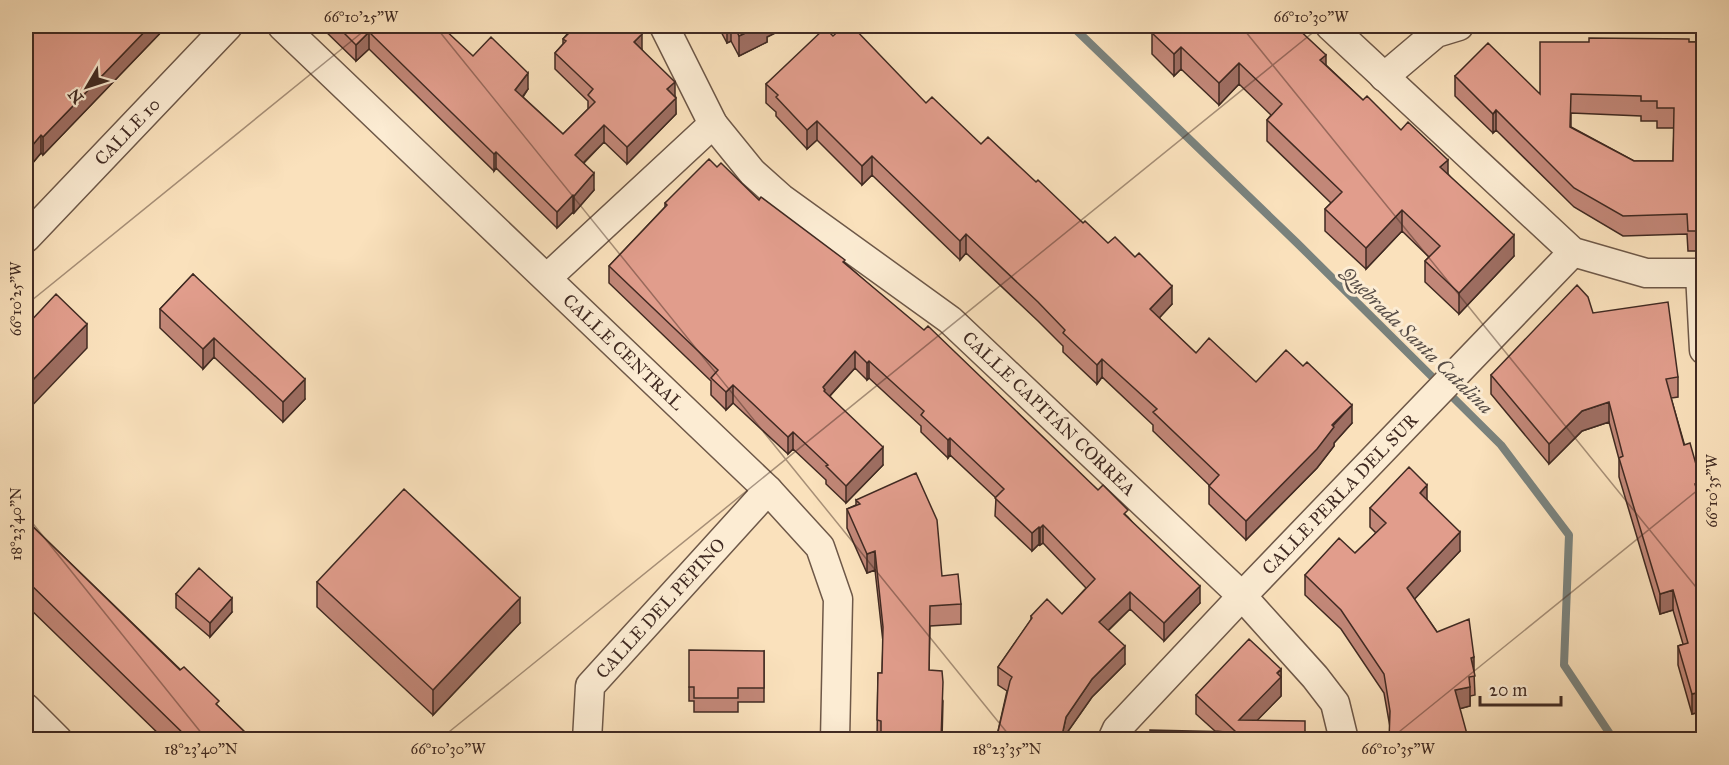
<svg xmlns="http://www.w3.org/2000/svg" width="1729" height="765" font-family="'IM FELL Great Primer',serif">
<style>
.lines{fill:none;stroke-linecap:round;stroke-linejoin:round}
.stream{stroke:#7a827d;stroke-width:8}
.street-casing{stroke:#6e5848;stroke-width:31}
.street{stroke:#fcecd3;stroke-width:28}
.wall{fill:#c28778;stroke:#402a22;stroke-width:1.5;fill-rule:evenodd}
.shaded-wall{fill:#9e6e62;stroke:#402a22;stroke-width:1.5}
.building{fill:#e19d8c;stroke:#402a22;stroke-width:1.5;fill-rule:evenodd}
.ticks{fill:none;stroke:#402a22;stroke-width:1.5;stroke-opacity:0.45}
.labels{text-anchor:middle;stroke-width:6;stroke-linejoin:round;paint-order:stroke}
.street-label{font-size:18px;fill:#402a22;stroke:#fcecd3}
.water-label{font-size:20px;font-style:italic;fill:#584e48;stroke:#fcecd3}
.neatline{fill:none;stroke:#402a22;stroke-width:2}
.ticks-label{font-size:15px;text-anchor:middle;fill:#402a22}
</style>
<rect width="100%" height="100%" fill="#fae1bc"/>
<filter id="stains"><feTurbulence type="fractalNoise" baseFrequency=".00333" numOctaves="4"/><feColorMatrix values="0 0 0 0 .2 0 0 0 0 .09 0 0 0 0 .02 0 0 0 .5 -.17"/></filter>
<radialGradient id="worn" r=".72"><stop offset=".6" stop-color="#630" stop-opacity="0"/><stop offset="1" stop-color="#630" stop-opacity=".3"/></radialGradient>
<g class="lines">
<path class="stream" d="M1072,26L1297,243L1501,445L1569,535L1564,665L1614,740"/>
<defs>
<g id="street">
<path id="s1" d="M282,26L768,490L820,547L838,599L835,740"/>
<path id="s2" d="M664,26L713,124L752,172L781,198L950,320L1242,596L1315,677L1335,703L1344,740"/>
<path d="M1330,26L1573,252L1646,273H1704"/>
<path d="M1384,77L1436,33L1459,26"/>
<path id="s3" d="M26,238L228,26"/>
<path d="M1700,273L1704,350"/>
<path d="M547,278L713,124"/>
<path d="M26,708L58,740"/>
<path id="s4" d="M587,740L590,686L768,490"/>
<path id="s5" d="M1112,740L1117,729L1242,596L1573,252"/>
</g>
</defs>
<use href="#street" class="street-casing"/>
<use href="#street" class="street"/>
</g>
<path class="wall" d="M26,26H167L43,155L41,153L26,171Z
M320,26H430L436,31L473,56L528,89L523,97L563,134L588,109V101L555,69V53L563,44V39L568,33L560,26H633L642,50L675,96L676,114L627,164L604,142L584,163L594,190L574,213L573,212L557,228L496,168L494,171L369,49L356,61Z
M718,26H789L767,37V42L739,56L731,41L727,43Z
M1147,26H1295L1326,65L1363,100L1448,174L1514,256L1459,314L1425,282V261L1429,257L1402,231L1366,269L1325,231V209L1331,203L1267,141V120L1271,115L1239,84L1219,105L1181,69L1174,76L1152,54V33L1153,31Z
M833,36L981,144L1036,182L1083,223L1172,304L1159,318L1196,353L1256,382L1352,423L1334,443V446L1317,468L1246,540L1209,504V485L1153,431V425L1102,377L1097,384L1063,352V346L1038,321L966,253L960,260L872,175L862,185L817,140L807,149L776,116V112L766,103V84Z
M1689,42H1704V251H1688L1687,234L1623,236L1574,207L1496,130L1493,133L1455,96V76L1540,94ZM1571,113L1641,116V121H1657V128H1674L1673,161H1634L1571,127Z
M717,167L759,200L845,263L1128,517L1200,603L1164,641L1130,609L1108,631L1125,664L1092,697L1066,734L1065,740H996L1007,691L998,685V667L1031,620V616L1062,614L1086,588L1043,543L1040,545L1039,544L1032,551L995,516L996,498L950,455L948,458L921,432V426L869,378L867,380L855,368L830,396L883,465L846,503L826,484V480L793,449L788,454L733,403L726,410L711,395V381L609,283V266L665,207V203Z
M193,274L305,399L283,422L214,357L203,369L160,328V309Z
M1593,313L1678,377V397L1671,398L1701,502H1700L1704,514V711L1692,714L1678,665V646L1683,644L1673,610L1660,614L1619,477V459L1609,422L1582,431L1549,464L1491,394V375Z
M856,500L942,576L961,604V624L930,626L929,670L943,701L942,740H877L878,673H882L883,642L875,570L867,573L847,528V509L856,505Z
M1427,500L1460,551L1414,599L1437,632L1474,673L1475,695L1470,696V706L1390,727L1384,693L1341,629L1305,595V575L1355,553L1376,533L1370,527V508Z
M26,520L219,707L253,740H165L26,605Z
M317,582L520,623L433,715L317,607Z
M176,594L232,612L210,637L176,608Z
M764,651V702H738V712H694V701H689V687Z
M1281,669V696L1257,720L1305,740L1215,731L1196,714V695Z"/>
<path class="shaded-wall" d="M150,26H167L43,155V137Z
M727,26H731V41L727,43Z
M760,26H789L767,37V42L739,56V36Z
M369,32V49L356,61V45Z
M642,34V50L634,42Z
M1181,47V69L1174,76V54Z
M1326,55V76L1320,60Z
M1239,63V84L1219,105V83Z
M528,73V89L515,107V90Z
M675,82V98L667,89Z
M676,98V114L627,164V147Z
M1496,110V130L1493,133V114Z
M817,121V140L807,149V130Z
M604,125V142L575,171V155Z
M41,135V153L26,171V153Z
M496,152V168L494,171V154Z
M872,156V175L862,185V166Z
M1448,160V181L1440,167Z
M594,173V190L574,213V196Z
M573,195V212L557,228V212Z
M1402,210V231L1366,269V248Z
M966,234V253L960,260V241Z
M1514,235V256L1459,314V293Z
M1172,286V304L1150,328V309Z
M87,324V348L26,412V387Z
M214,338V357L203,369V349Z
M855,351V368L825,401L823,387Z
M1102,359V377L1097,384V365Z
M869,361V378L867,380V363Z
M305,379V399L283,422V402Z
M733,385V403L726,410V392Z
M1609,402V422L1582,431L1549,464V444L1582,411Z
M1352,405V423L1334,443V446L1317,468L1246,540V521Z
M793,432V449L788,454V437Z
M950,438V455L948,458V440Z
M883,447V465L846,503V486Z
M1701,482V502L1695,504V484Z
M1427,485V505L1420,493Z
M1043,525V543L1040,545V528Z
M1039,527V544L1032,551V533Z
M1460,532V551L1407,607V588Z
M875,551V570L867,573V554Z
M1200,586V603L1164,641V623Z
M1673,590V610L1660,614V594Z
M1130,592V609L1099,639V622Z
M232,598V612L210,637V623Z
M520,598V623L433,715V690Z
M1125,646V664L1092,697L1066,734L1065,740H1061L1066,717L1092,679Z
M1474,657V676L1471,658Z
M1281,669V696L1239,739V720Z
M1470,687V706L1455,710V690Z
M1704,691V711L1692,714V694Z"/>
<path class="building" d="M26,26H150L43,137L41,135L26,153Z
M337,26H430L436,31L441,26L473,56L491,37L528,73L515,90L563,134L595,102L588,95L593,89L555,53L566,41L563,39L576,26H633L642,34L634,42L675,82L667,89L676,98L627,147L604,125L575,155L594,173L574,196L573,195L557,212L496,152L494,154L369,32L356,45Z
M734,26H760L739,36Z
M844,26L848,28L850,26H852L926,103L932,97L981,144L988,137L1036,182L1038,180L1083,223L1085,221L1108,243L1115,237L1135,257L1139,253L1172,286L1150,309L1196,353L1209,338L1256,382L1286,350L1303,366L1307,362L1352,405L1332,425L1334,427L1317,449L1246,521L1209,486L1219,475L1153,412L1157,409L1102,359L1097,365L1063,333L1065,330L1038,302L966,234L960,241L872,156L862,166L817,121L807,130L776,97L778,95L766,84L825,28L833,36Z
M1159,26H1295L1326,55L1320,60L1363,100L1367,96L1401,130L1408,122L1448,160L1440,167L1514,235L1459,293L1425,261L1440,246L1402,210L1366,248L1325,209L1342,192L1267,120L1282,104L1239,63L1219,83L1181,47L1174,54L1152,33Z
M1589,38L1689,39V42H1704V231H1688L1687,214L1623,216L1574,188L1496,110L1493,114L1455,76L1488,43L1540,94V42H1589ZM1571,94L1641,96V101H1657V108H1674L1673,161H1634L1570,127Z
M709,159L717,167L721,163L759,200L761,197L845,260L843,262L924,330L928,326L1098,490L1103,485L1128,510L1124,514L1200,586L1164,623L1130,592L1099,622L1125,646L1092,679L1066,717L1061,740H996L1010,681L1012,677L998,667L1032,618L1031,616L1047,599L1062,614L1095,579L1043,525L1040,528L1039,527L1032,533L995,498L1004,489L950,438L948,440L921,415L924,411L869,361L867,363L855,351L823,387L825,390L824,391L883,447L846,486L826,466L828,465L793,432L788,437L733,385L726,392L711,378L718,370L609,266L667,205L665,203Z
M193,274L305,379L283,402L214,338L203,349L160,309Z
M1577,285L1588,297L1593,313L1668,302L1678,377L1666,379L1684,445L1690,443L1701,482L1695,484L1704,514V691L1692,694L1678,646L1688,643L1673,590L1660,594L1619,458L1623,456L1609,402L1582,411L1549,444L1491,375Z
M56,294L87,324L26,387V326Z
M1409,467L1427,485L1420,493L1460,532L1407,588L1437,632L1469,619L1474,657L1471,658L1475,676L1469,677L1470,687L1455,690L1467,734V740H1389L1390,711L1384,674L1341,610L1305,575L1339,538L1355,553L1386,523L1370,508Z
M916,473L937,520L942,576L958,574L961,604L930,606L929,670L942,671L943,682L941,740H881V721L877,720L878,673H882L883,627L875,551L867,554L847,509L860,504L856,500Z
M404,489L520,598L433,690L317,582Z
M26,520L180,670L184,667L219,701L216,704L253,740H190L26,580Z
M199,568L232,598L210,623L176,594Z
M1249,639L1281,669L1277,673L1281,677L1239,720L1305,721V740H1145V732H1150V730L1236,732L1196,695Z
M689,650L764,651V688H738V698H694V687H689Z"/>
<path class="ticks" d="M435,26L1013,740M1241,26L1704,597M26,305L370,26M26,515L207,740M439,740L1321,26M1389,740L1704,485"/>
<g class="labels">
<g class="street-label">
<text dy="6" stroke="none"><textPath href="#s3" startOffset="147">CALLE 10</textPath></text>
<text dy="6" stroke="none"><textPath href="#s1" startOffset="472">CALLE CENTRAL</textPath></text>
<text dy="6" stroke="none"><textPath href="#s2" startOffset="555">CALLE CAPITÁN CORREA</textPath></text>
<text dy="6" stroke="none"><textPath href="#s5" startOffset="336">CALLE PERLA DEL SUR</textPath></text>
<text dy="6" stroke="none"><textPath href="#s4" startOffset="159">CALLE DEL PEPINO</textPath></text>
</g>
<g class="water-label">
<text transform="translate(1417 340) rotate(44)" y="7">Quebrada Santa Catalina</text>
</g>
</g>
<rect width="1729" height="765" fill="none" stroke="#fae1bc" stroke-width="66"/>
<g transform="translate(87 87) rotate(231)" stroke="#fcecd3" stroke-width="4.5" paint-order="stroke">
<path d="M0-4.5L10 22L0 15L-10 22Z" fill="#402a22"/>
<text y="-9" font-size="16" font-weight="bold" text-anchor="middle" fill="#402a22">N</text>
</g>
<path d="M1480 696v9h81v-9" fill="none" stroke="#402a22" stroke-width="3"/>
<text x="1489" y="696" font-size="18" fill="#402a22" stroke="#fcecd3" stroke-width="4.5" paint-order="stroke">20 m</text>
<rect x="33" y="33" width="1663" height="699" class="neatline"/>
<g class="ticks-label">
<text x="361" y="22">66°10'25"W</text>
<text x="1311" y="22">66°10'30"W</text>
<text transform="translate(16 299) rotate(-90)" y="5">66°10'25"W</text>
<text transform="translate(1712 491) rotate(-90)" y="5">66°10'35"W</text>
<text transform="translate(16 524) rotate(-90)" y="5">18°23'40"N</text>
<text x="201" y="754">18°23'40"N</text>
<text x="448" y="754">66°10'30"W</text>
<text x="1007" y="754">18°23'35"N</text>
<text x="1398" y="754">66°10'35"W</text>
</g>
<rect width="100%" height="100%" filter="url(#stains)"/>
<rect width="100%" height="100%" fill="url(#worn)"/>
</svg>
